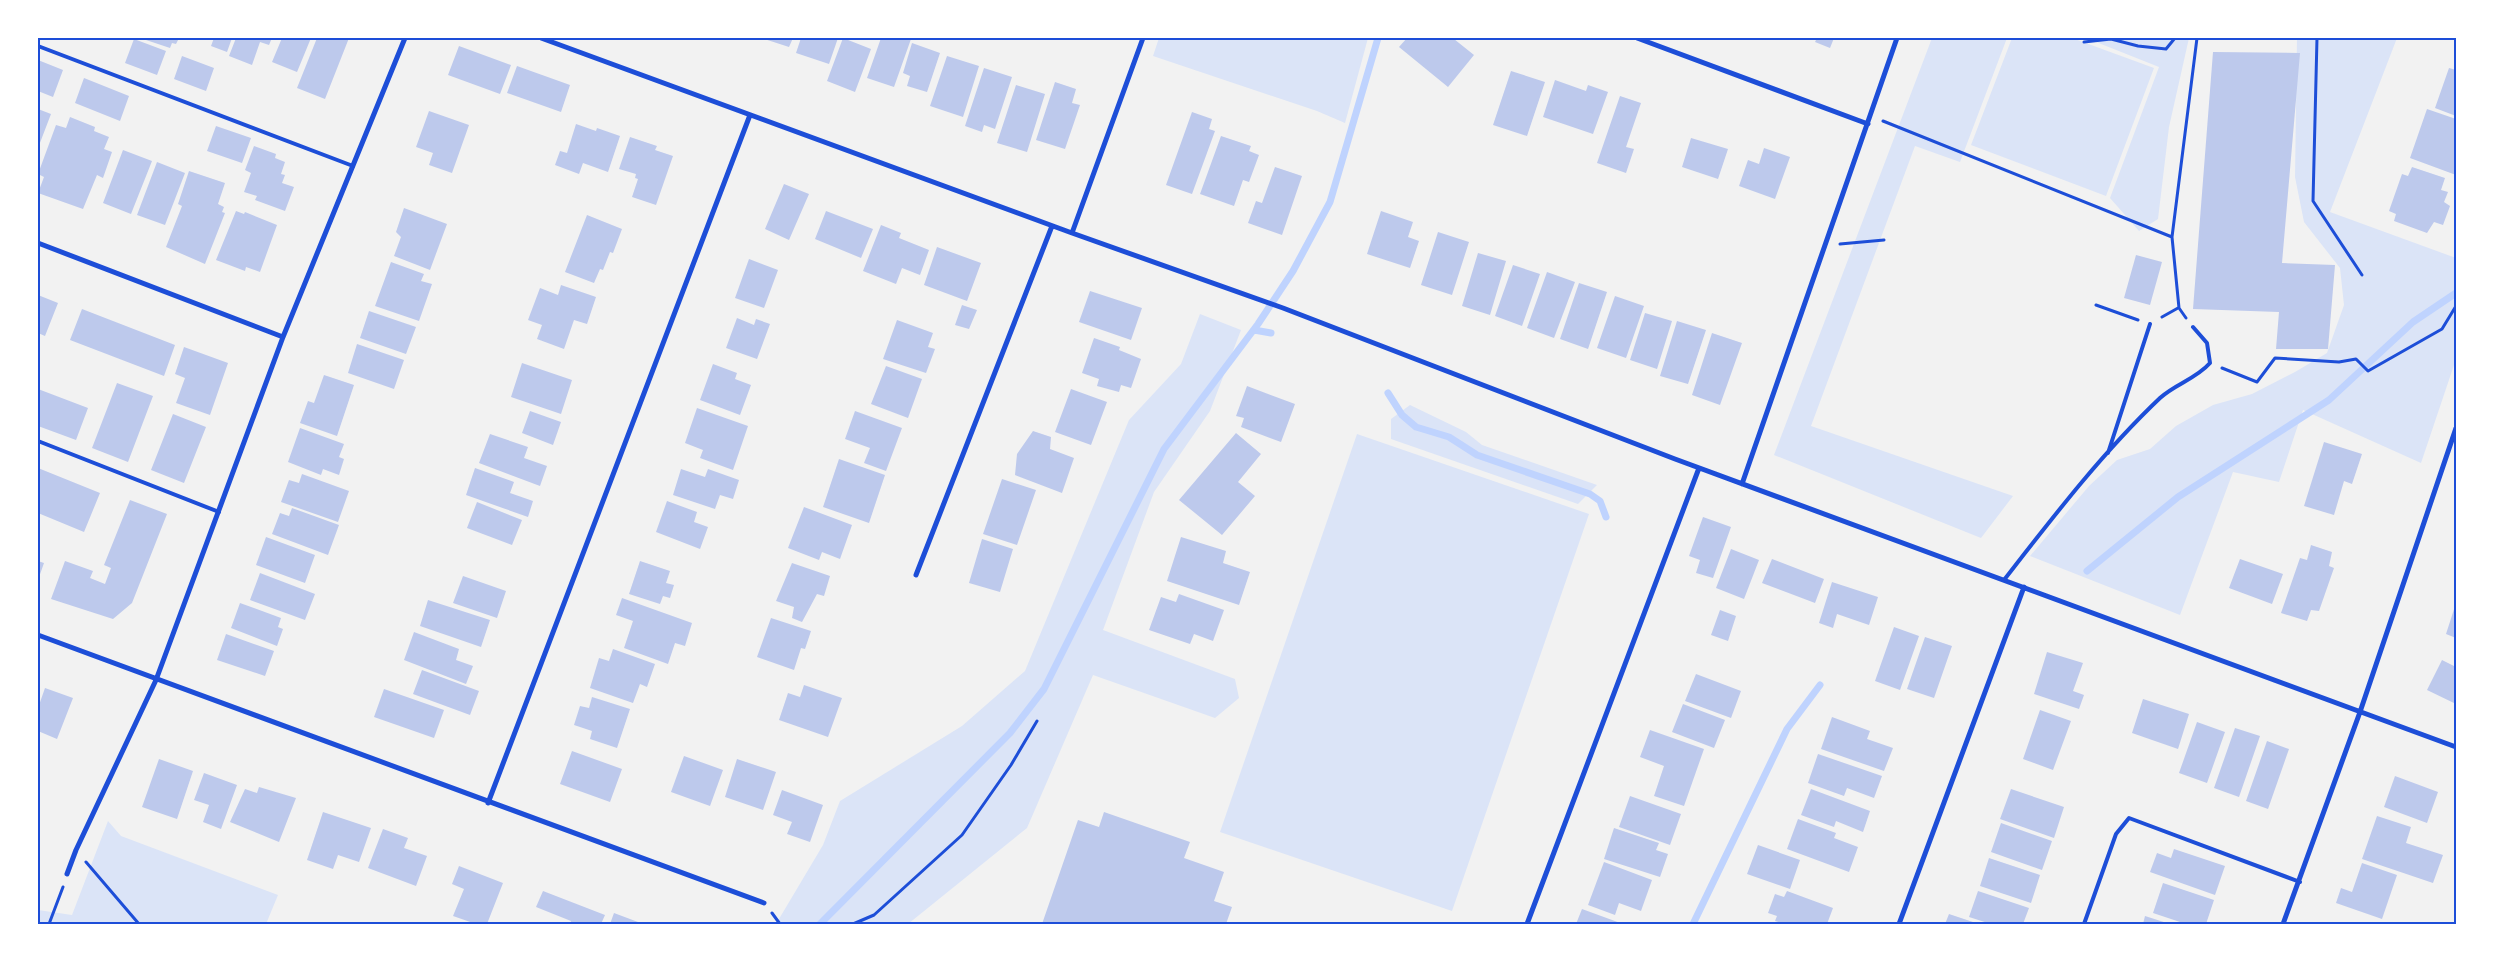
<svg xmlns="http://www.w3.org/2000/svg" width="2494" height="962" font-family="'Work Sans',sans-serif">
<style>
.green{fill:#dbe4f7}
.lines{fill:none;stroke-linecap:round;stroke-linejoin:round}
.stream{stroke:#bfd3fe;stroke-width:7}
.building{fill:#bdc9ec}
.path{stroke:#1d4ed8;stroke-width:3}
.service{stroke:#1d4ed8;stroke-width:4}
.minor{stroke:#1d4ed8;stroke-width:5}
.neatline{fill:none;stroke:#1d4ed8;stroke-width:2}
</style>
<rect width="100%" height="100%" fill="#f2f2f2"/>
<path class="green" d="M1159,38H1368L1345,123L1317,111L1153,56Z
M1932,38H2007L1960,162L1915,146L1811,426L2013,496L1981,538L1774,455Z
M2012,38H2072L2154,68L2106,196L1971,145Z
M2086,38H2189L2169,127L2158,219L2139,231L2110,198L2159,67Z
M2297,38H2397L2330,212L2456,258V359L2421,463L2303,410L2279,482L2233,472L2180,615L2030,556L2089,486L2117,460L2150,449L2176,426L2213,405L2252,394L2295,372L2327,353L2344,305L2340,268L2304,222L2295,177Z
M1200,314L1241,330L1210,411L1154,492L1103,630L1235,679L1239,698L1215,718L1093,675L1027,828L908,924H776L823,845L840,801L962,726L1025,671L1129,420L1181,364Z
M1410,405L1466,432L1482,445L1597,485L1578,504L1391,439V419Z
M1357,434L1589,514L1452,911L1220,832Z
M108,821L121,836L278,895L266,924H38V910L72,915Z"/>
<g class="lines">
<path class="stream" d="M1254,330L1271,333
M1388,393L1402,415L1416,427L1449,437L1477,455L1590,494L1600,501L1606,517
M2087,571L2178,497L2329,400L2413,322L2456,293
M820,924L1010,733L1044,689L1164,449L1258,324L1293,271L1330,202L1378,38
M1693,924L1787,729L1820,685"/>
</g>
<path class="building" d="M140,38H179L176,44L172,43L170,48Z
M214,38H232L227,52L211,46Z
M236,38H272L269,45L260,42L252,65L229,56Z
M282,38H311L297,72L272,62Z
M317,38H349L325,99L297,88Z
M761,38H793L789,47Z
M801,38H838L829,64L796,53Z
M843,38L871,49L855,92L827,81Z
M881,38L911,39L894,87L867,78Z
M1407,38H1456L1454,39L1474,55L1448,87L1399,47Z
M1817,38H1834L1830,48L1815,42Z
M134,39L166,51L157,75L125,63Z
M912,43L940,53L927,92L907,86L910,76L903,73Z
M459,46L511,65L500,94L448,75Z
M2213,52L2300,53L2282,263L2335,265L2328,349H2276L2279,312L2193,309Z
M182,56L214,68L206,91L174,79Z
M947,56L979,66L963,117L930,106Z
M38,60L63,70L53,97L38,91Z
M517,66L570,85L561,112L507,93Z
M984,68L1012,77L995,129L984,125L982,132L965,126Z
M2449,68L2456,70V116L2435,108Z
M1511,71L1545,82L1527,136L1493,125Z
M84,78L129,96L120,121L75,103Z
M1555,80L1586,91L1588,85L1608,92L1593,134L1543,117Z
M1055,82L1076,89L1072,103L1080,105L1065,149L1036,140Z
M1016,85L1045,94L1027,152L997,143Z
M1620,96L1641,103L1626,147L1634,149L1626,173L1597,163Z
M38,109L51,114L38,148Z
M2427,109L2456,119V175L2410,158Z
M429,111L469,125L452,173L429,165L433,153L416,147Z
M1192,112L1212,119L1209,129L1215,131L1192,194L1166,185Z
M70,117L95,127L94,131L109,137L104,149L112,152L103,178L97,175L83,209L38,193L44,177L38,174L56,125L66,128Z
M576,124L596,131L597,128L620,136L608,172L583,163L579,174L555,165L560,151L567,153Z
M216,126L251,138L242,163L207,151Z
M1221,136L1251,146L1249,151L1259,155L1249,182L1243,180L1234,206L1200,194Z
M630,137L657,146L655,150L673,156L656,205L632,197L638,179L635,178L636,174L619,169Z
M1691,138L1728,149L1718,179L1682,167Z
M254,146L276,154L275,158L285,162L281,174L285,175L282,183L294,187L285,211L255,200L257,196L244,192L251,173L245,170Z
M1764,148L1790,157L1775,199L1739,186L1748,160L1759,164Z
M123,150L152,161L131,214L103,203Z
M157,162L185,173L165,225L137,215Z
M1275,167L1302,176L1282,235L1248,223L1256,201L1262,203Z
M2412,167L2445,178L2441,190L2448,192L2444,202L2450,206L2443,225L2434,222L2427,233L2394,221L2396,214L2389,211L2402,174L2408,176Z
M189,171L225,183L218,204L224,207L222,212L225,213L205,264L166,247L182,206L178,204Z
M784,184L809,194L789,240L765,229Z
M404,208L447,224L430,270L394,256L401,237L396,232Z
M236,211L244,214L245,212L277,225L260,272L246,267L245,271L216,260Z
M826,211L873,229L861,258L815,239Z
M1381,211L1413,222L1408,237L1419,241L1410,268L1367,254Z
M587,215L622,229L613,253L610,252L603,270L600,269L594,283L565,272Z
M881,225L901,233L899,238L929,250L920,275L902,268L896,284L863,271Z
M1438,232L1469,242L1452,295L1421,285Z
M937,247L981,263L967,301L924,285Z
M1478,253L1506,261L1490,315L1462,306Z
M2136,255L2162,262L2150,305L2124,298Z
M749,259L778,270L764,308L735,298Z
M391,262L424,274L421,281L432,284L419,321L375,306Z
M1513,265L1540,274L1522,326L1495,316Z
M1547,272L1575,282L1554,338L1527,328Z
M1579,283L1607,292L1588,349L1560,339Z
M561,285L596,297L587,324L574,320L564,349L537,339L542,325L528,320L540,288L558,295Z
M1090,291L1142,308L1131,340L1079,322Z
M38,295L58,303L45,336L38,333Z
M1615,296L1644,306L1626,358L1597,348Z
M962,305L977,310L969,329L955,325Z
M82,309L175,345L164,376L70,340Z
M369,311L416,327L406,354L360,338Z
M1645,313L1672,321L1657,369L1630,360Z
M737,318L754,325L756,319L770,324L757,359L726,348Z
M897,320L933,333L928,347L935,349L926,373L883,359Z
M1677,321L1706,330L1688,384L1660,376Z
M1712,333L1742,343L1720,405L1692,395Z
M1094,338L1120,347L1119,350L1141,359L1131,388L1121,385L1119,392L1097,386L1099,379L1082,373Z
M357,344L404,360L394,389L348,373Z
M184,347L228,363L210,415L176,403L185,378L175,374Z
M522,363L572,380L561,414L511,397Z
M713,364L737,373L735,379L751,385L740,415L700,400Z
M886,366L922,379L908,418L871,404Z
M324,375L354,385L337,436L300,423L308,401L314,403Z
M117,383L153,396L128,462L92,448Z
M1247,386L1295,404L1281,442L1241,427L1244,418L1236,416Z
M38,389L88,408L76,440L38,426Z
M1071,389L1107,402L1091,445L1055,432Z
M697,408L748,426L733,470L700,458L703,450L685,443Z
M530,411L561,422L553,445L522,433Z
M855,411L902,428L886,471L864,463L870,448L845,439Z
M173,414L206,427L184,483L151,470Z
M300,428L344,444L339,457L344,459L339,475L323,469L321,475L288,462Z
M1033,431L1051,437L1050,449L1074,458L1062,493L1015,475L1017,454Z
M1236,433L1261,454L1238,482L1255,496L1222,535L1179,500Z
M490,434L528,447L524,458L547,466L540,486L479,463Z
M2324,442L2362,454L2352,484L2344,481L2334,515L2304,506Z
M839,459L885,475L869,523L823,507Z
M38,468L100,493L84,532L38,513Z
M475,468L514,482L510,493L533,501L528,517L466,495Z
M681,469L705,477L708,469L739,480L733,499L720,495L715,509L673,495Z
M302,474L349,491L338,522L281,502L289,480L299,483Z
M1002,479L1036,490L1017,545L983,534Z
M130,500L167,514L132,603L113,619L51,599L65,561L93,571L90,578L105,584L111,568L104,565Z
M667,501L697,512L694,522L708,527L700,549L656,532Z
M477,502L522,520L512,545L467,528Z
M804,507L852,525L840,559L822,552L819,560L788,548Z
M292,508L339,525L328,555L272,534L280,513L289,516Z
M1703,517L1731,527L1713,578L1696,573L1700,560L1689,556Z
M266,537L315,555L305,583L256,565Z
M1181,537L1226,551L1223,563L1250,572L1239,605L1167,581Z
M982,539L1013,549L1000,592L969,583Z
M2311,545L2332,552L2329,566L2334,568L2319,611L2311,610L2307,621L2281,613L2300,558L2307,560Z
M1731,549L1759,560L1744,599L1716,588Z
M1772,559L1824,579L1815,603L1762,583Z
M2240,559L2283,574L2272,604L2229,588Z
M38,561L44,563L38,580Z
M640,561L670,571L666,583L674,585L670,598L663,596L660,604L629,594Z
M792,563L830,576L824,596L817,594L802,622L792,618L794,607L776,601Z
M260,573L315,594L305,620L250,600Z
M463,576L506,591L497,618L453,603Z
M1832,582L1878,597L1869,625L1837,614L1833,628L1819,623Z
M1179,594L1224,610L1213,641L1194,634L1190,644L1149,630L1161,597L1176,602Z
M622,598L692,623L685,646L675,643L668,664L624,648L633,621L616,615Z
M428,600L490,620L481,647L420,626Z
M240,603L281,618L278,627L283,629L277,646L231,628Z
M2456,603V638L2446,634Z
M1720,610L1736,616L1728,641L1711,635Z
M771,618L811,631L805,649L801,648L794,670L757,657Z
M1894,627L1919,636L1900,690L1875,681Z
M414,632L459,649L456,660L473,666L466,684L404,660Z
M226,634L274,651L265,676L217,660Z
M1925,637L1952,646L1934,698L1907,689Z
M613,649L655,664L647,687L640,684L633,703L590,688L599,658L609,661Z
M2047,652L2083,663L2073,691L2084,695L2079,709L2034,694Z
M2442,660L2456,667V704L2427,690Z
M422,670L479,691L470,715L413,694Z
M1696,674L1741,691L1731,718L1685,701Z
M804,685L842,698L828,737L779,720L788,693L800,697Z
M45,688L73,698L57,739L38,731V708Z
M384,689L444,710L434,738L374,717Z
M592,697L630,709L617,748L590,739L592,731L574,725L580,706L589,708Z
M2143,699L2189,714L2178,749L2132,733Z
M1683,704L1725,720L1714,748L1672,732Z
M2040,710L2071,721L2053,770L2023,759Z
M1832,717L1870,731L1867,739L1893,748L1884,771L1821,749Z
M2197,722L2225,732L2207,783L2179,773Z
M2235,728L2260,736L2239,797L2214,788Z
M1650,730L1704,749L1684,806L1654,796L1664,766L1640,757Z
M2267,741L2289,749L2268,809L2246,801Z
M572,751L622,769L610,802L560,784Z
M1818,754L1882,776L1874,798L1847,788L1844,796L1808,783Z
M684,756L723,770L710,806L671,792Z
M159,759L193,771L177,819L142,807Z
M737,759L776,772L763,810L725,797Z
M204,773L237,785L221,829L203,822L209,805L194,800Z
M2395,776L2438,792L2427,823L2384,807Z
M259,787L296,798L279,842L230,822L245,789L257,793Z
M1811,789L1870,811L1863,832L1836,821L1834,827L1801,815Z
M2011,789L2064,807L2054,838L2000,819Z
M782,790L823,805L810,842L787,834L792,822L773,815Z
M1630,796L1681,814L1670,845L1619,827Z
M323,812L371,828L359,862L338,855L333,869L307,860Z
M1104,812L1190,842L1184,858L1224,872L1214,901L1232,907L1226,924H1042L1078,820L1099,827Z
M2377,816L2411,827L2406,843L2443,855L2433,883L2362,859Z
M1798,819L1836,833L1834,838L1858,847L1849,872L1787,849Z
M2001,823L2052,841L2042,870L1991,852Z
M1614,828L1659,843L1656,850L1668,854L1660,877L1604,859Z
M383,829L408,838L404,848L427,856L416,886L368,868Z
M1758,845L1800,860L1790,889L1747,874Z
M2174,849L2225,866L2215,895L2150,872L2157,853L2171,858Z
M1989,858L2040,875L2031,903L1980,886Z
M1604,862L1652,880L1641,911L1619,903L1615,915L1588,905Z
M2362,863L2397,875L2382,919L2336,903L2341,888L2352,892Z
M459,866L503,883L487,924H476L453,916L464,889L452,884Z
M2163,883L2214,900L2206,924H2186L2153,913Z
M543,891L605,915L601,924H570L571,921L536,907Z
M1787,891L1833,908L1827,924H1785L1775,921L1777,916L1768,913L1775,894L1784,897Z
M1978,891L2029,908L2023,924H1991L1969,917Z
M1582,909L1623,924H1576Z
M614,913L638,922L637,924H610Z
M1949,914L1979,924H1945Z
M2145,916L2170,924H2143Z"/>
<g class="lines">
<path class="path" d="M2317,38L2313,201L2362,275
M2084,42L2111,39L2138,46L2166,49L2175,38
M1883,121L2172,237
M1840,244L1884,240
M2096,305L2138,320
M2162,317L2178,308
M2186,318L2179,308L2172,237L2197,38
M2222,368L2257,382L2275,358L2339,362L2356,359L2368,371L2442,329L2456,306
M86,862L139,924
M772,913L780,924
M49,924L63,887
M853,924L874,915L962,835L1011,765L1037,721"/>
<path class="service" d="M38,46L353,166
M38,441L219,512
M2108,453L2150,324
M2004,580C2053,517 2102,453 2160,398C2175,384 2196,379 2210,363L2207,343L2193,327
M2084,924L2116,834L2129,818L2300,882"/>
<path class="minor" d="M541,38L1072,233L1283,308L1675,459L2456,747
M1637,38L1868,124
M1072,233L1143,38
M38,243L283,337
M1742,484L1897,38
M916,575L1052,226
M38,635L764,903
M488,803L750,115
M67,874L76,850L156,680L283,337L405,38
M1527,924L1699,468
M1899,924L2024,587
M2283,924L2360,712L2456,428"/>
</g>
<rect width="2494" height="962" fill="none" stroke="#ffffff" stroke-width="78"/>
<rect x="39" y="39" width="2416" height="884" class="neatline"/>
</svg>
